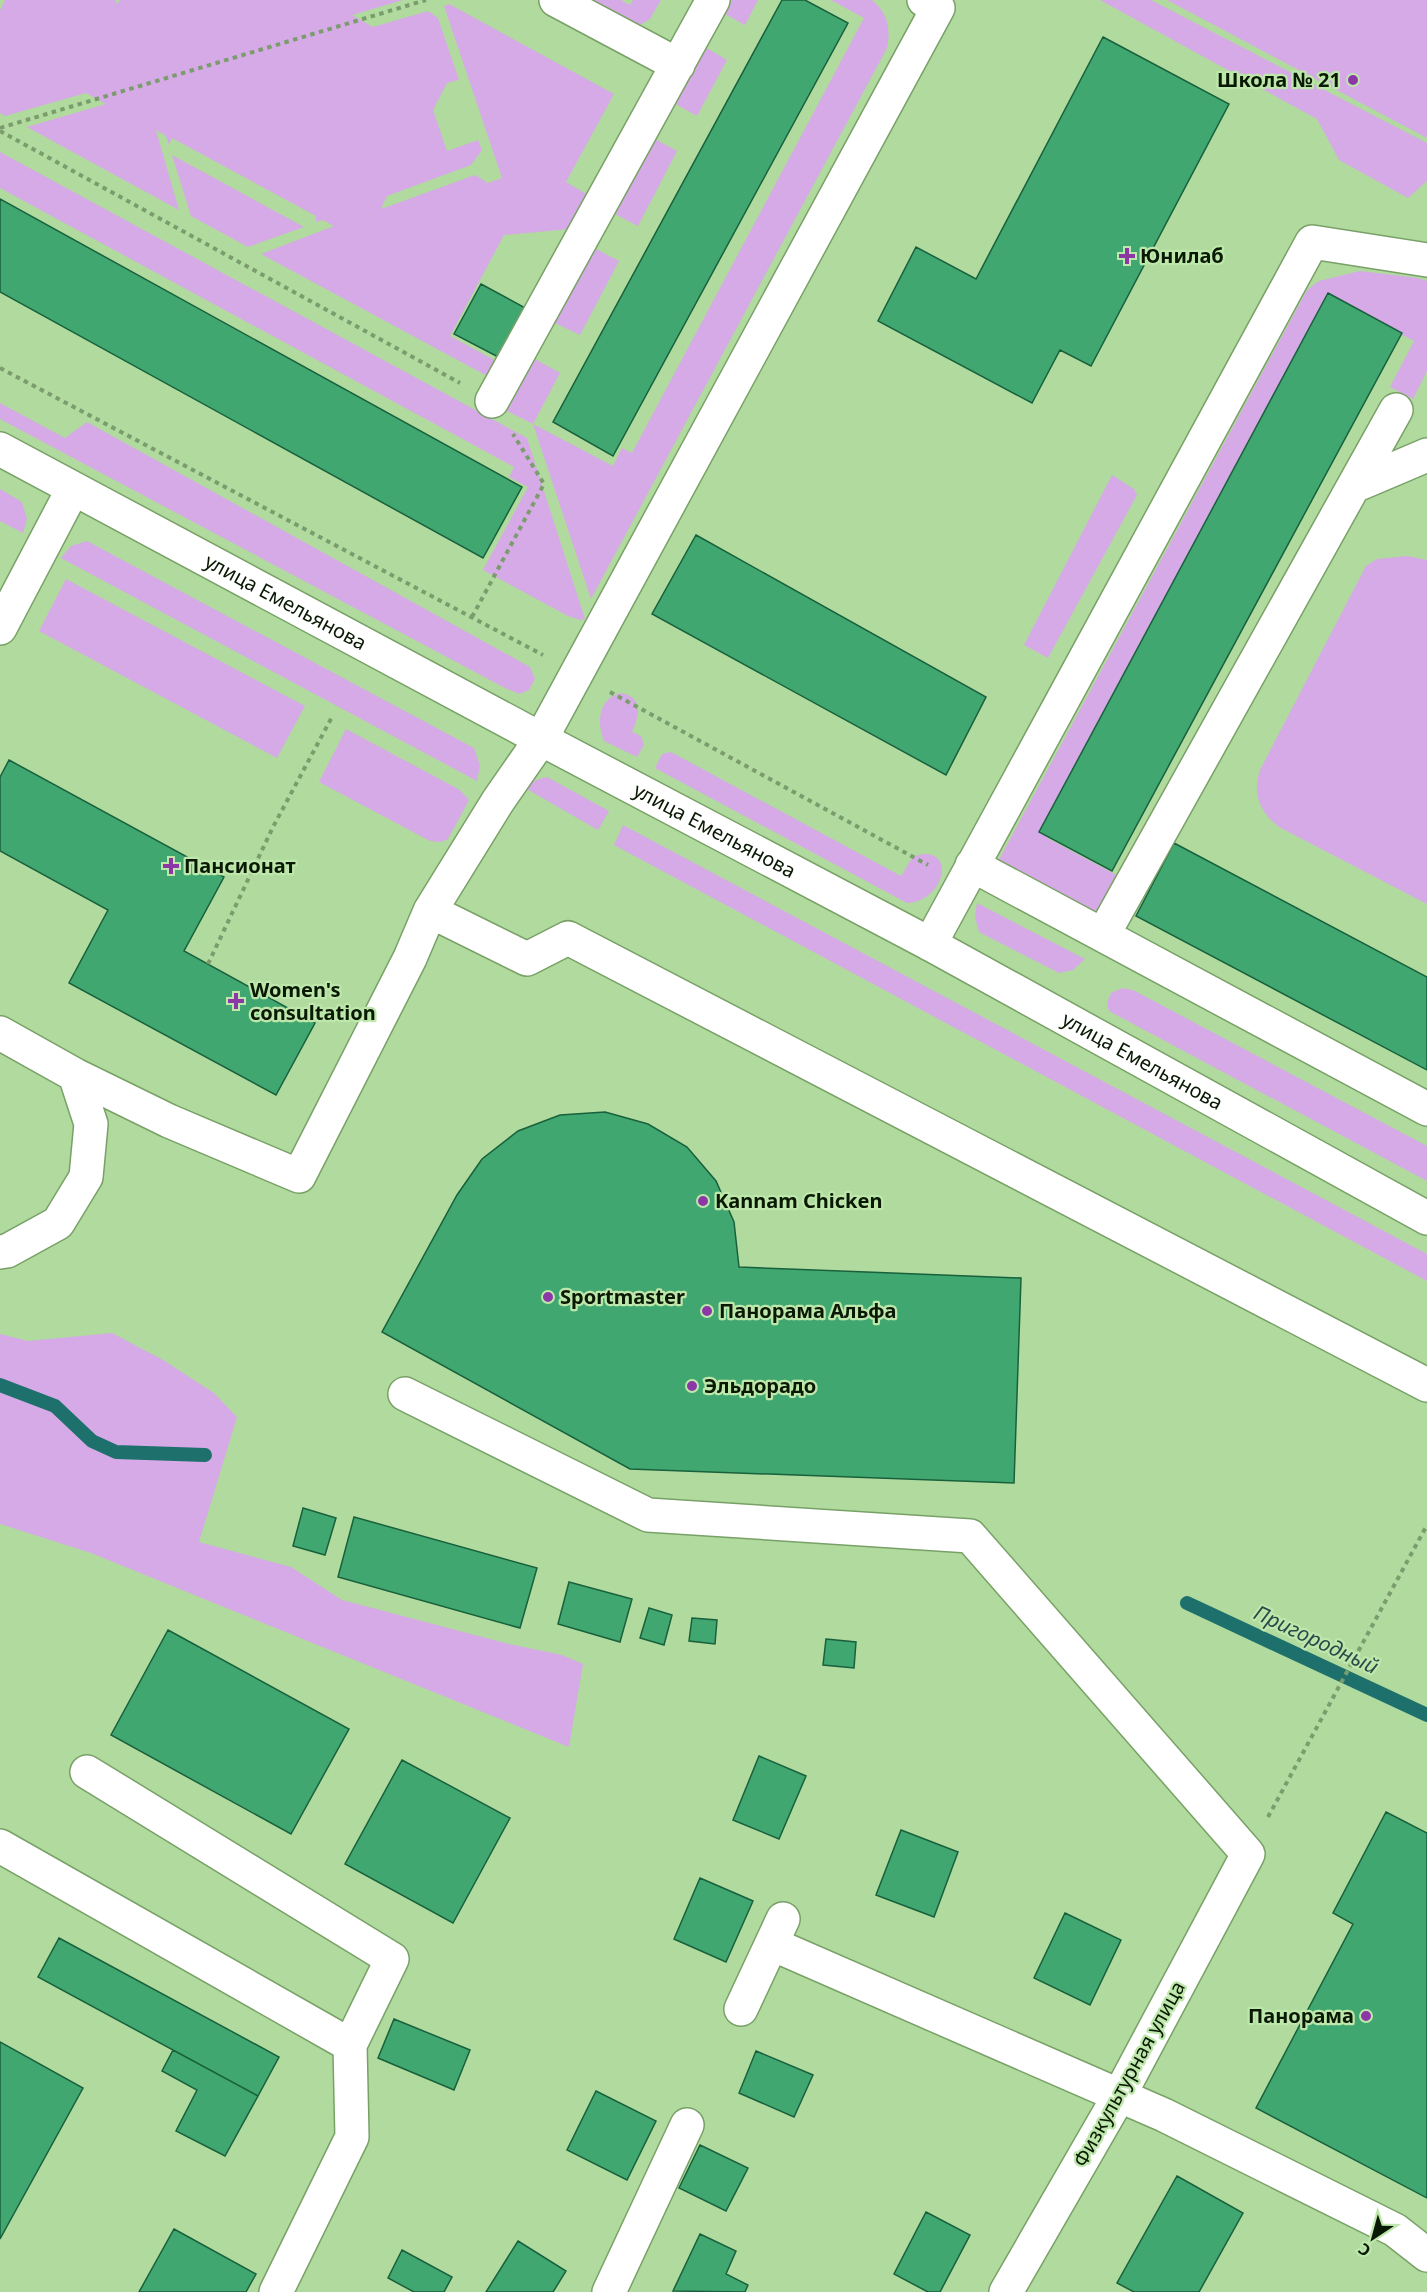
<svg xmlns="http://www.w3.org/2000/svg" width="1427" height="2292" font-family="'Noto Sans',sans-serif">
<style>
.green{fill:#d6aae6}
.lines{fill:none;stroke-linecap:round;stroke-linejoin:round}
.stream{stroke:#1e706c;stroke-width:14}
.building{fill:#41a770;stroke:#18613c;stroke-width:1.5}
.minor-casing{stroke:#79a167;stroke-width:36}
.major-casing{stroke:#79a167;stroke-width:36}
.path{stroke:#7b9c6d;stroke-width:4;stroke-dasharray:4.5 4.5;stroke-linecap:butt}
.minor{stroke:#fff;stroke-width:33}
.major{stroke:#fff;stroke-width:33}
.poi-dot{fill:#8b38a6;stroke:#bde7ab;stroke-width:2}
.labels{text-anchor:middle;stroke-width:4.5;stroke-linejoin:round;paint-order:stroke}
.poi-label{font-size:20px;font-weight:bold;fill:#0a1904;stroke:#bde7ab;text-anchor:start}
.street-label{font-size:20px;fill:#0a1904;stroke:#bde7ab}
.water-label{font-size:21px;font-style:italic;fill:#2a4a4a;stroke:#bde7ab}
</style>
<rect width="100%" height="100%" fill="#b0da9e"/>
<path class="green" d="M5,0H115L117,4L120,0H403L352,15L373,27L428,11L438,18L459,80L447,83L433,110L447,151L478,140L482,150L471,165L387,196L381,209L475,175L488,183L502,178L444,6L449,4L614,94L566,182L588,195L570,229L504,235L450,336L498,362L489,377L261,254L334,226L323,220L316,222V216L172,138L169,145L166,136L156,130L179,210L27,127L106,104L86,93L5,116L0,113V10Z
M566,0H621L630,5L633,0H661L650,19L638,26Z
M728,0H758L745,25L721,12Z
M831,0H872C888,13 891,29 887,48L591,599L533,424L507,411L535,359L560,373L533,424L613,466L622,448L632,453L864,18Z
M1100,0H1151L1427,143V181L1408,198L1339,160L1317,119Z
M1167,0H1427V138Z
M703,46L727,60L697,116L672,102Z
M653,138L677,151L638,226L613,213Z
M0,152L527,438L585,619L580,620L568,616L483,570L528,487L509,477L514,467L0,188Z
M172,155L304,227L248,247L191,216Z
M594,248L619,261L580,335L555,323Z
M1360,271L1418,278L1427,281V371L1413,399L1390,387L1414,341L1332,299L1047,838L1126,880L1098,935L989,878L1307,290L1319,281Z
M0,403L65,438L87,422L530,667L535,679L529,690L520,694L505,688L0,419Z
M1112,475L1134,489L1137,495L1048,658L1024,645Z
M0,489L22,502L27,519L23,533L0,521Z
M87,541L474,748L480,765L477,781L61,558L71,546Z
M1407,556L1427,560V904L1279,827C1260,813 1252,793 1260,770L1366,566L1377,559Z
M66,579L305,706L277,758L39,631Z
M622,693C644,698 639,716 632,732L641,736L644,745L637,757L604,741C596,722 599,697 622,693Z
M346,729L460,790L469,800L448,839L441,842L430,841L319,782Z
M671,752L901,876C905,871 907,864 911,860C915,856 919,854 924,854C956,853 942,902 907,903L655,768L662,754Z
M547,777L609,811L598,830L525,788L536,780Z
M623,825L1427,1254V1281L614,845Z
M977,903L1085,959L1073,970L1059,973L979,932L975,917Z
M1122,988L1133,990L1427,1146V1181L1109,1011L1107,1003L1111,993Z
M112,1333L163,1360L214,1393L237,1417L199,1542L291,1567L342,1600L509,1644L562,1655L583,1664L569,1747L91,1553L0,1524V1334L28,1341Z"/>
<g class="lines">
<path class="stream" d="M0,1385L55,1406L92,1441L116,1452L205,1455
M1187,1603L1427,1715"/>
</g>
<path class="building" d="M782,0H805L848,23L613,456L553,422Z
M1103,37L1229,104L1091,366L1060,350L1032,403L878,321L916,247L976,279Z
M0,199L522,487L483,558L0,292Z
M481,284L529,310L502,359L454,334Z
M1328,293L1402,333L1112,871L1039,832Z
M696,535L986,697L946,775L652,614Z
M9,760L224,877L184,951L315,1023L276,1095L69,983L108,910L0,851V777Z
M1174,843L1427,977V1070L1136,916Z
M605,1112L648,1124L687,1147L716,1181L734,1222L739,1267L1021,1278L1014,1483L630,1469L382,1332L457,1195L482,1159L518,1131L560,1115Z
M303,1508L336,1518L325,1555L293,1546Z
M354,1517L537,1568L520,1628L338,1577Z
M569,1582L632,1599L620,1642L558,1624Z
M649,1608L672,1615L664,1645L640,1638Z
M692,1618L717,1620L715,1644L689,1641Z
M168,1630L349,1729L291,1834L111,1735Z
M826,1639L856,1642L854,1668L823,1665Z
M759,1756L806,1776L779,1839L733,1820Z
M402,1760L510,1818L453,1923L345,1864Z
M1386,1812L1427,1833V2198L1256,2108L1353,1924L1333,1913Z
M901,1830L958,1852L934,1917L876,1895Z
M700,1878L753,1901L726,1962L674,1939Z
M1065,1913L1121,1940L1090,2005L1034,1978Z
M59,1938L279,2057L258,2096L38,1977Z
M394,2019L470,2050L454,2090L378,2058Z
M0,2042L83,2088L0,2239Z
M173,2050L258,2096L225,2156L176,2131L197,2090L162,2071Z
M756,2051L813,2075L794,2117L739,2093Z
M596,2091L656,2121L627,2180L567,2150Z
M700,2145L748,2168L726,2211L679,2188Z
M1177,2176L1243,2213L1199,2292H1134L1117,2283Z
M926,2212L970,2235L940,2292H928L894,2274Z
M174,2229L256,2274L246,2292H139Z
M700,2234L736,2251L726,2274L748,2285L745,2292L673,2291Z
M518,2241L566,2271L553,2292H486Z
M402,2250L452,2277L444,2292H414L388,2278Z"/>
<g class="lines">
<defs>
<path id="minor" d="M556,0L678,65
M492,401L713,0
M1354,486L1427,455
M0,628L73,489
M972,865L1427,1109
M430,911L527,959L568,938L1427,1385
M1103,935L1396,410
M930,944L1312,242L1427,260
M0,1033L75,1075L169,1121L299,1176L410,958L430,911L498,801L541,739L938,8L924,0
M0,1252L7,1251L58,1223L86,1177L91,1124L75,1075
M405,1394L648,1515L970,1536L1248,1854L1119,2096L1006,2292
M87,1772L392,1959L350,2045
M0,1846L350,2045L352,2137L276,2292
M772,1944L1164,2115L1395,2230L1427,2255
M741,2009L783,1919
M609,2292L687,2125"/>
<g id="major">
<path id="s1" d="M0,449L541,739L930,944L1427,1218"/>
</g>
</defs>
<use href="#minor" class="minor-casing"/>
<use href="#major" class="major-casing"/>
<path class="path" d="M0,128L426,0
M0,131L460,383
M0,368L543,655
M472,617L544,484L513,434
M610,692L928,865
M208,964L273,827L332,717
M1268,1817L1427,1525"/>
<use href="#minor" class="minor"/>
<use href="#major" class="major"/>
</g>
<g class="poi-dot">
<circle cx="1353" cy="80" r="6"/>
<path d="M1124 247h6v6h6v6h-6v6h-6v-6h-6v-6h6z"/>
<path d="M168 857h6v6h6v6h-6v6h-6v-6h-6v-6h6z"/>
<path d="M233 992h6v6h6v6h-6v6h-6v-6h-6v-6h6z"/>
<circle cx="703" cy="1201" r="6"/>
<circle cx="548" cy="1297" r="6"/>
<circle cx="707" cy="1311" r="6"/>
<circle cx="692" cy="1386" r="6"/>
<circle cx="1366" cy="2016" r="6"/>
</g>
<g class="labels">
<g class="poi-label">
<text x="1341" y="87" text-anchor="end">Школа № 21</text>
<text x="1140" y="263">Юнилаб</text>
<text x="184" y="873">Пансионат</text>
<text x="250" y="997">Women's<tspan x="250" dy="23">consultation</tspan></text>
<text x="715" y="1208">Kannam Chicken</text>
<text x="560" y="1304">Sportmaster</text>
<text x="719" y="1318">Панорама Альфа</text>
<text x="704" y="1393">Эльдорадо</text>
<text x="1354" y="2023" text-anchor="end">Панорама</text>
</g>
<g class="street-label">
<text dy="7" stroke="none"><textPath href="#s1" startOffset="324">улица Емельянова</textPath></text>
<text dy="7" stroke="none"><textPath href="#s1" startOffset="810">улица Емельянова</textPath></text>
<text dy="7" stroke="none"><textPath href="#s1" startOffset="1296">улица Емельянова</textPath></text>
<text transform="translate(1129 2074) rotate(-61)" y="7">Физкультурная улица</text>
</g>
<g class="water-label">
<text transform="translate(1316 1640) rotate(25)" y="7">Пригородный</text>
</g>
</g>
<g transform="translate(1373 2238) rotate(216)" stroke="#bde7ab" stroke-width="4.5" paint-order="stroke">
<path d="M0-4.5L10 22L0 15L-10 22Z" fill="#0a1904"/>
<text y="-9" font-size="16" font-weight="bold" text-anchor="middle" fill="#0a1904">С</text>
</g>
</svg>
